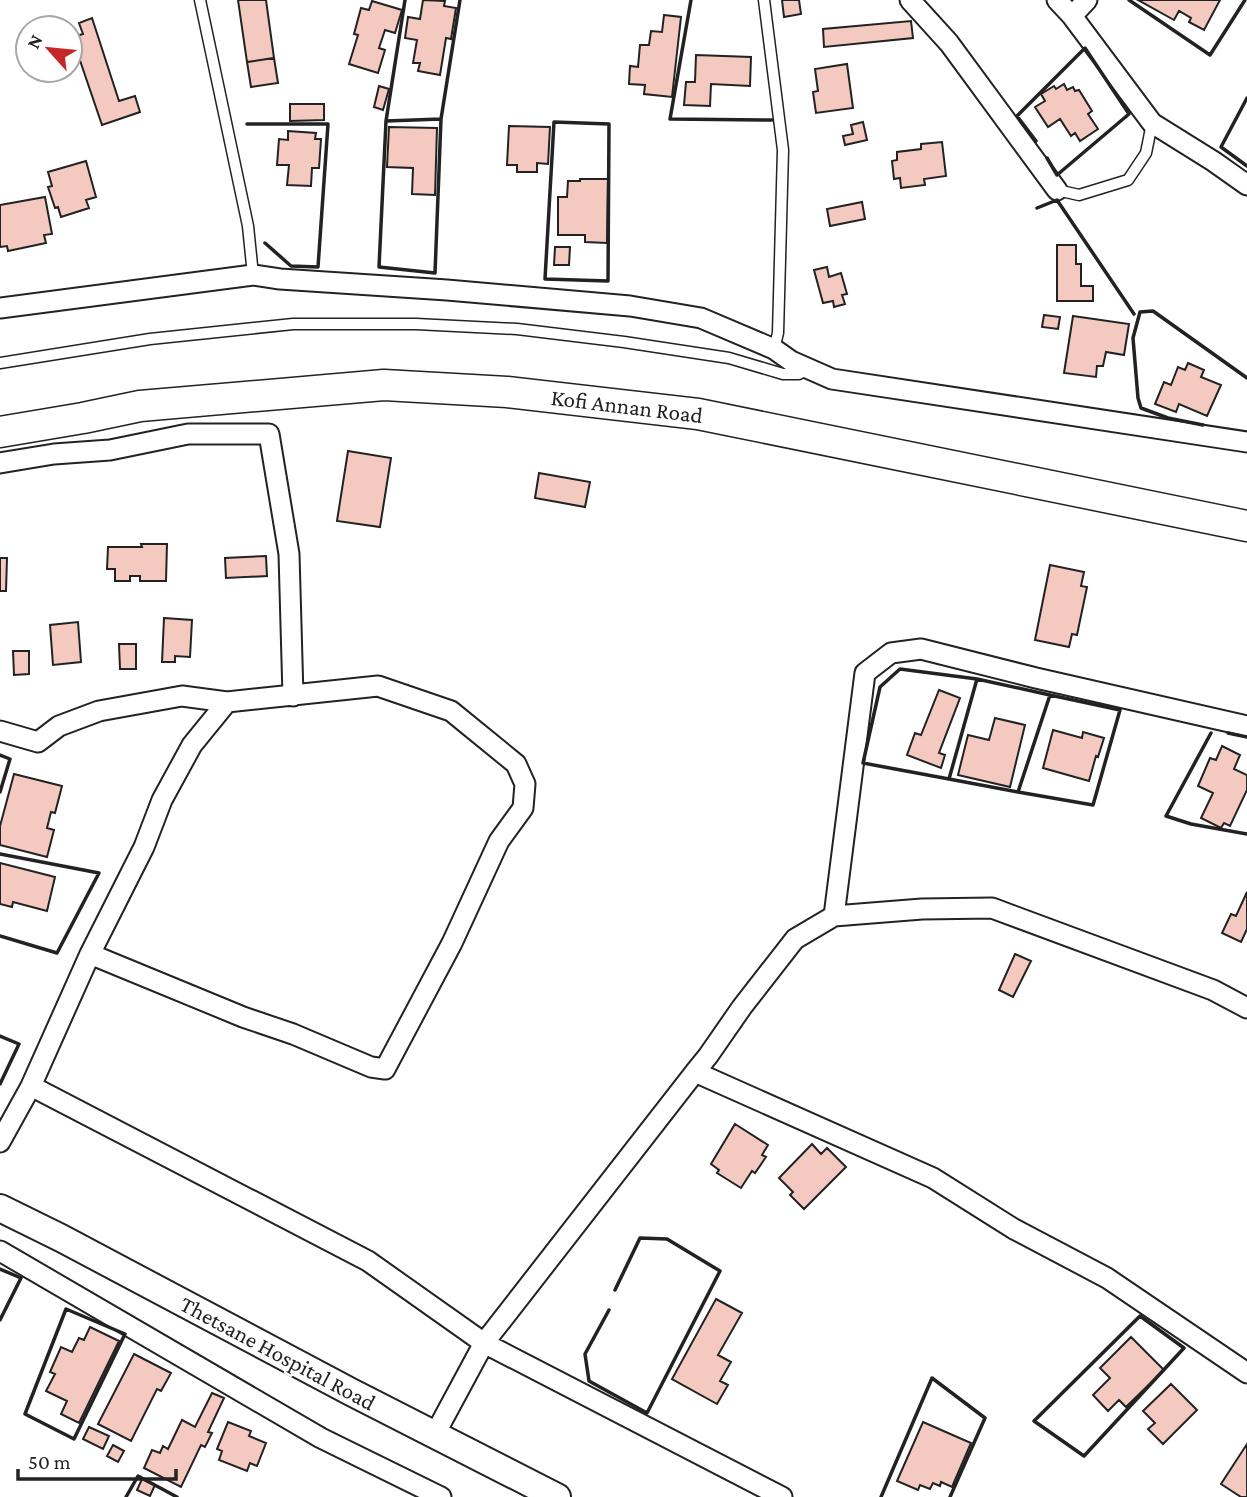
<svg xmlns="http://www.w3.org/2000/svg" width="1247" height="1497" font-family="'Crimson Pro',serif">
<style>
.building{fill:#f3c9c0;stroke:#222;stroke-width:2}
.lines{fill:none;stroke-linecap:round;stroke-linejoin:round}
.service-casing{stroke:#222;stroke-width:13}
.minor-casing{stroke:#222;stroke-width:23}
.secondary-casing{stroke:#222;stroke-width:30}
.primary-casing{stroke:#222;stroke-width:33}
.service{stroke:#fff;stroke-width:10}
.minor{stroke:#fff;stroke-width:19}
.secondary{stroke:#fff;stroke-width:26}
.primary{stroke:#fff;stroke-width:30}
.wall{stroke:#222;stroke-width:3.5}
.labels{text-anchor:middle;stroke-width:5;stroke-linejoin:round;paint-order:stroke}
.street-label{font-size:23px;fill:#222;stroke:#fff}
</style>
<rect width="100%" height="100%" fill="#fff"/>
<path class="building" d="M238,0H266L274,58L247,62Z
M423,0L445,1L444,6L456,8L451,39L446,38L440,75L418,71L420,63H413L417,40L405,38L408,17L420,19Z
M782,0H799L801,14L784,17Z
M1138,0H1220L1204,30L1189,22L1191,18L1179,11L1174,20Z
M372,1L402,10L395,33L385,30L379,48L385,50L378,73L349,64L358,35L354,34L361,8L369,10Z
M664,15L681,17L672,97L644,94L645,85L629,84L630,66L638,67L640,45H649L651,31L662,32Z
M92,18L119,101L135,96L140,112L102,125L72,37L83,34L79,23Z
M911,21L913,38L824,47L823,29Z
M696,55L751,57L750,86L711,84L710,106L684,105L686,82H695Z
M274,58L278,83L251,87L247,62Z
M847,64L853,108L816,113L813,92L818,91L815,69Z
M1064,84L1067,90L1073,87L1075,91L1079,90L1092,111L1088,114L1098,129L1080,141L1075,133L1071,136L1060,119L1048,127L1035,107L1045,101L1041,94L1054,86L1056,89Z
M379,86L389,89L383,110L374,107Z
M290,104H324V120L290,121Z
M863,122L867,140L845,145L843,136L853,134L851,125Z
M509,126L550,127L548,164L537,163V172H517V165H507Z
M389,127L437,128L435,195L412,194L413,168L387,167Z
M288,131L316,133L315,139H321L319,168H312L311,186L287,185L289,165H277L279,139L288,140Z
M942,142L946,176L924,179L925,185L901,188L900,178L894,179L892,161L897,160V152L921,149V144Z
M86,161L96,197L86,200L89,208L61,217L58,207L55,208L48,187L52,186L48,172Z
M580,179H608L607,243L585,242V235H558V197H567L568,181H580Z
M45,197L52,234L44,235L46,243L8,251L7,246L0,247V205Z
M862,202L865,219L830,226L827,209Z
M1057,245H1076V264H1081V286H1093V301H1057Z
M555,247H570L569,265H554Z
M827,267L829,277L841,273L847,294L842,295L845,304L834,307L833,301L823,303L814,270Z
M1044,315L1060,317L1058,329L1042,327Z
M1073,316L1129,324L1124,355L1106,352L1103,366H1097L1096,377L1064,373Z
M1188,363L1204,370L1201,377L1221,385L1207,416L1179,404L1176,412L1155,404L1164,382L1171,385L1178,367L1185,370Z
M348,451L391,458L380,527L337,521Z
M539,473L590,482L585,507L535,498Z
M141,544H167L166,581H140V576H130V581H115V569H107L108,547H142Z
M266,556L267,576L226,578L225,558Z
M0,558H7L6,591H0Z
M1050,565L1084,572L1081,586L1087,587L1077,635L1072,634L1069,647L1035,640Z
M164,618L192,620L190,657L175,656V662H162Z
M78,622L81,662L53,665L50,625Z
M119,644H136V669H120Z
M13,651H29V674L14,675Z
M939,690L960,698L939,753L945,755L941,768L907,755L915,733L921,735Z
M995,718L1025,725L1010,787L958,775L968,735L989,740Z
M1053,730L1082,738L1083,732L1104,738L1098,757L1096,756L1089,781L1043,768Z
M1222,746L1240,755L1234,769L1247,775V790L1230,826L1224,823L1221,828L1201,818L1213,793L1198,786L1210,758L1216,760Z
M14,774L62,786L55,813L51,812L47,828L54,830L47,857L0,845V826Z
M0,863L55,877L47,911L13,902L12,907L0,904Z
M1247,892V929L1241,942L1222,933L1231,914L1236,916Z
M1015,954L1031,961L1013,997L999,990Z
M735,1124L768,1145L762,1155L766,1157L755,1173L752,1171L741,1188L717,1173L719,1170L711,1164Z
M812,1144L821,1154L827,1148L846,1167L804,1209L790,1195L793,1192L779,1178Z
M716,1299L742,1313L718,1355L731,1362L720,1381L728,1385L717,1404L672,1379Z
M90,1327L119,1341L79,1423L61,1414L67,1401L46,1391L55,1374L50,1372L61,1347L72,1352L79,1338L84,1340Z
M1131,1337L1164,1370L1126,1407L1119,1400L1108,1411L1093,1395L1110,1378L1100,1368Z
M134,1354L171,1373L161,1391L157,1389L131,1441L98,1424Z
M1171,1384L1197,1410L1163,1444L1148,1429L1155,1423L1143,1411Z
M212,1393L224,1398L208,1432L212,1433L205,1447L201,1445L181,1487L144,1468L152,1450L160,1453L163,1446L168,1449L182,1420L195,1427Z
M228,1422L251,1431L249,1436L266,1443L257,1466L250,1463L247,1471L219,1460L222,1451L217,1449Z
M923,1422L971,1443L952,1487L941,1482L940,1486L933,1483L930,1489L920,1485L918,1490L897,1481Z
M89,1427L109,1436L103,1449L83,1439Z
M1247,1444V1497H1241L1221,1484Z
M113,1445L124,1451L118,1462L107,1456Z
M142,1479L155,1485L150,1496L137,1490Z"/>
<g class="lines">
<defs>
<path id="service" d="M200,0L248,226L253,275
M764,0L783,150L778,333L774,349
M1057,190L1079,195L1128,180L1146,153L1152,123
M0,363L150,339L293,324H416L517,329L624,342L729,358L783,374H799L807,369"/>
<path id="minor" d="M910,0L949,43L1057,190
M1057,0L1072,16
M1087,0L1072,16L1152,123L1213,161L1247,185
M0,308L253,275L280,279L447,290L630,306L701,318L774,349L791,361L832,379L1247,442
M0,463L54,454L110,450L188,434H269L289,554L293,696
M0,731L38,742L59,726L99,711L182,696L227,702
M834,916L865,673L891,653L921,649L1036,678L1247,726
M695,1072L708,1056L742,1007L795,939L834,916L922,909L992,908L1213,990L1247,1008
M31,1086L368,1261L484,1343L782,1497
M0,1142L31,1086L90,954L144,847L162,800L192,745L227,702L378,686L451,711L516,764L525,784L523,808L499,841L452,943L385,1069L371,1067L293,1034L243,1017L90,954
M0,1251L321,1438L441,1497
M435,1434L484,1343L695,1072L933,1178L1014,1229L1107,1278L1247,1373"/>
<path id="secondary" d="M0,1208L61,1238L351,1392L557,1497"/>
<path id="primary" d="M0,432L83,418L140,406L384,385L507,392L698,414L1247,526"/>
</defs>
<use href="#service" class="service-casing"/>
<use href="#minor" class="minor-casing"/>
<use href="#secondary" class="secondary-casing"/>
<use href="#primary" class="primary-casing"/>
<use href="#service" class="service"/>
<use href="#minor" class="minor"/>
<use href="#secondary" class="secondary"/>
<use href="#primary" class="primary"/>
<path class="wall" d="M405,0L386,121L441,119L460,0
M691,0L670,119L772,120
M1129,0L1210,55L1245,0
M1247,98L1221,147L1247,166
M386,121L379,267L435,273L441,119
M554,122L609,124L608,281L545,279Z
M247,124H328L318,267L291,266L265,243
M1036,141L1017,116L1085,48L1129,114L1057,175L1047,158
M1037,208L1057,200L1134,314
M1203,425L1168,418L1141,408L1138,398L1133,338L1140,312L1153,311L1247,378
M1050,695L1120,710L1093,805L1018,792Z
M1211,733L1166,816L1191,824L1247,834
M1228,733L1247,737
M0,755L10,759L0,792
M949,779L863,763L880,687L900,669L977,679
M1018,792L949,779L977,679L1050,695
M0,854L99,873L57,953L0,936
M0,1036L19,1044L0,1084
M0,1269L21,1278L0,1320
M66,1309L125,1334L74,1439L25,1414Z
M609,1310L585,1354L589,1381L647,1413L720,1271L667,1239L640,1238L615,1290
M1140,1316L1184,1348L1084,1456L1034,1421Z
M126,1497L138,1476L177,1497
M881,1497L932,1378L985,1418L950,1497"/>
</g>
<g class="labels">
<g class="street-label">
<text transform="translate(627 406) rotate(7)" y="8">Kofi Annan Road</text>
<text transform="translate(278 1353) rotate(28)" y="8">Thetsane Hospital Road</text>
</g>
</g>
<g transform="translate(49 49) rotate(297)"><circle r="33" fill="#ffffff" stroke="#a7a7a7" stroke-width="2"/>
<path d="M0-5L12 26L0 18L-12 26Z" fill="#c62828"/>
<text y="-10" font-size="19" font-weight="bold" text-anchor="middle" fill="#222222">N</text>
</g>
<path d="M18 1469v10h158v-10" fill="none" stroke="#222222" stroke-width="3.5"/>
<text x="28" y="1469" font-size="21" fill="#222222" stroke="#ffffff" stroke-width="5" paint-order="stroke">50 m</text>
</svg>
